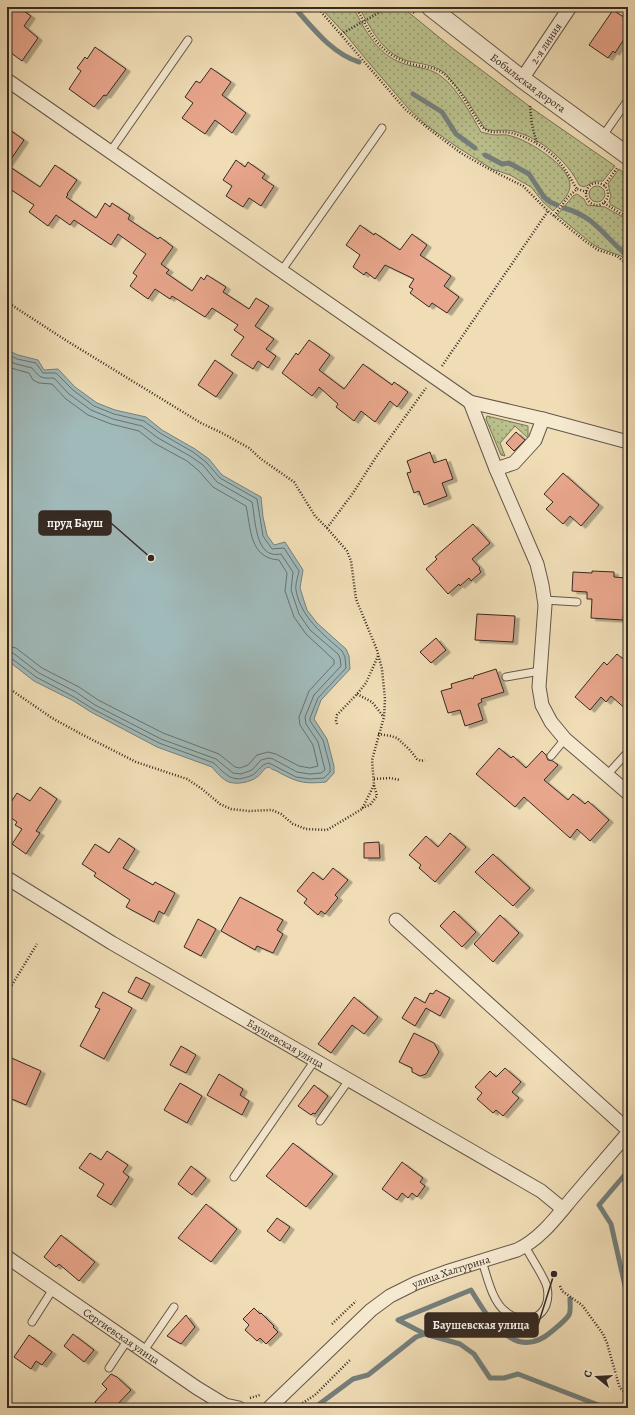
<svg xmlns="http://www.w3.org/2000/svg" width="635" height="1415" font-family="Alegreya,serif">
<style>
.grass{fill:url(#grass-dots);stroke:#787658}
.water{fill:#a0b9b9;stroke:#75807d}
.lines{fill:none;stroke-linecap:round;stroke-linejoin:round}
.shore{stroke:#6a726e;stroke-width:1}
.stream{stroke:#75807d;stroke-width:5}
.building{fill:#e8a68c;stroke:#352a23;filter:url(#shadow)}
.service-casing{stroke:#645748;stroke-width:9}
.minor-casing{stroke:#645748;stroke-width:15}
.tertiary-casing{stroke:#645748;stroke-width:19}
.path{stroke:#352a23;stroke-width:2.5;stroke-dasharray:1 2;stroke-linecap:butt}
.service{stroke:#f5e9d0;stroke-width:7}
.minor{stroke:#f5e9d0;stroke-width:13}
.tertiary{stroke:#f5e9d0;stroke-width:17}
.labels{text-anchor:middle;stroke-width:3.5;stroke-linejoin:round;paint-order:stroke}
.street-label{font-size:11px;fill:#352a23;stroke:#f5e9d0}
.leader{fill:none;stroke:#352a23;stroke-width:1.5}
.callout-dot{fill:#352a23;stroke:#f5e9d0;stroke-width:1.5}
.callout{fill:#352a23;stroke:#352a23;stroke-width:1.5}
.callout-label{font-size:12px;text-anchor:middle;font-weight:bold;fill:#fff}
</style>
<defs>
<pattern id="grass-dots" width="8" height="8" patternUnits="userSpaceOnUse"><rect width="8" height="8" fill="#bac18d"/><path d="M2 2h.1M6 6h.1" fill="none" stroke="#989d73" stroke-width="1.8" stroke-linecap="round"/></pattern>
<filter id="shadow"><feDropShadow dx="4.5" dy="2.5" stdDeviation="0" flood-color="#0004"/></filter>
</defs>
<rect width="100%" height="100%" fill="#f0ddb6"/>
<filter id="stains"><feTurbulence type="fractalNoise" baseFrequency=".005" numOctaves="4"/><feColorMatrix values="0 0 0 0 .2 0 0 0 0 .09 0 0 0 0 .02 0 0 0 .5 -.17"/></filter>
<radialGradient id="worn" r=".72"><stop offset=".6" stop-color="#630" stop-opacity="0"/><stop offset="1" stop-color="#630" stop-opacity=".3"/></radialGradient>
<path class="grass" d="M320,7H353C366,32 378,57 408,65C419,68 433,69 442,77C457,88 472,116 481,132C486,133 491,135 496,135C502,135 506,134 511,136C528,140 571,166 570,186C570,195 559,205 553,211L543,202L531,187L510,175L492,169L457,147L426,125L407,107L370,64L346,35Z
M359,7H402L451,47L533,109L615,166L603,181H596L584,187L579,185C568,161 539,137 513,131C504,129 494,132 485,129L465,97L446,74C436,65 421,64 408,61C382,53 371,29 359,7Z
M619,169L628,176V214L611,205L609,202L611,196L608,184Z
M589 194a8 8 0 1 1 16 0a8 8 0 1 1-16 0Z
M577,194L584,199L587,205L605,207L628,220V262L621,256L599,248L591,243L557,215L573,196Z
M487,416L528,426V438L515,426L500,443L505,456L501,455L486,419Z"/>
<path class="water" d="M7,350L18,355L38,360L44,370L58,369L75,387L97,403L115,410L146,417L162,430L195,449L209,459L222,475L261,497L263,517L267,535L274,545L285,542L303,570L300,588L307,610L317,623L346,649L349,656L350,669L321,700L314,719L327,739L334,766V773L326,782C305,784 299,783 280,773C276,770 272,770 269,767C263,768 262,774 257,777C251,782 237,785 229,782C223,780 216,772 212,767L157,747L91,712L72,700L34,681L7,660Z"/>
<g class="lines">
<path class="shore" d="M7,354L17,359L36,363L43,373H56L73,390L94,406L114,414L144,421L160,433L193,452L206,462L220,478L257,499L263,536L272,549L284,548L299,571C298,577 295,584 296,590C301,618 323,634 342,651L345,657L346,668L318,698L310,718V721L323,740L330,766V772L324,778L310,779L296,777L269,763C262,764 261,768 256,772C254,775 251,776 247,777C232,783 224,773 214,763L159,743L93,709L74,697L36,677L11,658L7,657
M7,360L16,364L32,368C41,379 41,378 54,378L69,394L91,410L113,419L142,426L158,438L190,456L203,465L217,482L252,502C255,516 255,550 272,554C275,555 279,554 281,554L293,572L291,590L299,614L310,630L338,654L340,658L341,666L314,695L305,717L306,724L318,742L325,770L321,773L310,774L297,772L273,759L269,758L261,760L252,770L241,774L233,773L216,759L161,739L95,705L76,692L39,673L13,653L7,652
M7,367L29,373L33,380L39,383L52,384L66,399L88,415L111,424L139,431L154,443L187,461L198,470L213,487L246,506C251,528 249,558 279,560L287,573L285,591L294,617L306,634L334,660V664L309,691L299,717L300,725L313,745L318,766L310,768L299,766L276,754L268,752L257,755L248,765L240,768L235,767L219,754L163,733L98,700L79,687L42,668L16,648L7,646"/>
<path class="stream" d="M294,7C312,27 332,54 359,62
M413,94L442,112L456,134L475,148
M485,155L502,164L509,163L529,174L544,197L550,202L557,205
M564,208C596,217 604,237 628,256
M628,1171L599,1205L611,1224L628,1299
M425,1334L398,1320L471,1290C488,1318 515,1363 551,1332C557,1327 565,1321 569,1315C571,1311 570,1304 570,1299
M314,1408L353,1379L368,1375L416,1337L425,1334L460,1344L474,1354L490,1378H504L518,1374L606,1408"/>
</g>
<path class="building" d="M7,7H18L31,16L24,26L38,38L22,61L7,50Z
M613,10L628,20V33L615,53L613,51L608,58L589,45Z
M95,47L126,69L106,96L104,95L94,107L69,89L81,71L77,68L85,57L87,59Z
M211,68L231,82L222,95L246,113L232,133L215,120L205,134L182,118L193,103L185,97L196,81L200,83Z
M7,128L24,140L7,165L40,187L55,165L77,180L67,194L68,195L66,197L96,218L105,203L110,207L112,203L130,215L128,219L158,239L160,237L173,247L161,264L169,270L166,273L192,291L201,277L204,280L207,275L226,287L223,292L249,309L256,298L269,306L255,326L274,339L266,349L276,356L268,368L258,361L253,369L231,355L244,337L234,330L238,325L212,308L205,317L172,296L170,299L155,289L148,299L130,286L137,276L133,273L146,254L118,234L111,245L74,220L70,225L56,215L48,226L29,212L34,205L7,187Z
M236,160L245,167L248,162L265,174L262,178L274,186L261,206L249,198L243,207L226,196L232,186L223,180Z
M360,225L374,235L375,233L400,250L412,234L427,245L420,255L451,276L444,286L459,297L447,313L432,303L429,307L410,293L413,289L409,287L414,279L385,265L375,279L366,272L364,275L353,267L360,255L346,245Z
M309,340L330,355L319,370L344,389L363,364L392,385L394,382L408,392L397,407L390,401L375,422L361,411L354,421L336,407L338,404L319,387L312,396L282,373L296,353L298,355Z
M215,360L233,373L216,397L198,385Z
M516,432L525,440L514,451L506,443Z
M430,452L434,463L446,459L453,479L442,483L447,496L424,505L419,491L414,493L407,473L411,472L407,461Z
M563,473L599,505L581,526L570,516L563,524L546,509L553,502L544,494Z
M473,524L490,543L472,559L480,568L479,569L481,572L471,581L469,578L460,586L459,584L448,594L426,569L437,559L435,557Z
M592,571L614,572V577L626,578L623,620L591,618L592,599H587V592L572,591L573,572L592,573Z
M477,614L515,616L513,642L475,640Z
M436,638L446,650L431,663L420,652Z
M617,654L628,663V711L611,696L606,702L601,697L590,710L575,697L604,662L607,665Z
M496,669L504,692L481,699L482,702L478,704L483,720L465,726L460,710L448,713L441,691L452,688L451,684L471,678L473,679L474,676Z
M499,748L511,758L513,756L526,768L542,751L546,755L548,760L553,761L558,765L544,780L568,800L573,794L585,804L588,801L609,820L590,841L577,829L570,838L524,797L515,807L476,774Z
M40,787L57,799L36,831L40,833L26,854L12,844L22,829L15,825L17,822L7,815V808L17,793L30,801Z
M450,833L466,847L435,882L419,868L421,865L409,855L426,836L438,847Z
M119,838L135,849L123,868L153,885L155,882L175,893L164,914L159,911L154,922L126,907L130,900L94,876L96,873L82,864L95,844L109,853Z
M379,842L380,858H364V843Z
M493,854L530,888L513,906L475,872Z
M333,868L348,880L335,895L338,898L325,914L321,911L318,915L304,903L307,899L297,891L313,872L323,880Z
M240,897L283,920L277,930L283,934L273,953L257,946L255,950L221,931Z
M454,911L476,932L462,947L440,926Z
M500,915L519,933L493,962L474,944Z
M198,919L216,929L201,956L184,947Z
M136,977L150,984L142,999L128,992Z
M436,990L450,998L440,1016L426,1008L415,1026L402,1018L415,997L425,1003L430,993L433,994Z
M103,992L132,1008L104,1059L80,1046L100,1009L95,1007Z
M354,997L378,1017L364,1034L352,1025L331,1053L318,1044Z
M414,1033L434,1043L439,1052L426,1074L420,1076L412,1072V1068L399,1062Z
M181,1046L196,1055L186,1073L170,1065Z
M7,1056L41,1071L26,1105L7,1097Z
M505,1068L521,1082L512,1092L519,1098L503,1116L496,1110L493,1113L477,1099L482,1093L475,1087L490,1071L496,1077Z
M219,1074L243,1089L240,1095L249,1101L242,1115L207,1095Z
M180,1083L202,1096L187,1123L164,1110Z
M314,1085L328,1096L315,1114L313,1113L311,1115L298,1106Z
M293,1143L333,1174L306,1207L266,1176Z
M107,1151L128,1165L123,1172L129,1177L111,1205L97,1196L104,1184L79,1168L90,1153L101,1160Z
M402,1162L423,1178L420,1182L425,1186L417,1197L412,1193L408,1198L402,1193L397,1200L382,1189Z
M191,1166L206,1178L192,1195L178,1184Z
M206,1204L237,1229L211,1262L178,1238Z
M277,1218L290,1227L280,1241L267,1231Z
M61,1235L95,1262L79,1281L59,1264L56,1267L44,1257Z
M254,1308L260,1314L261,1313L274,1326L273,1327L278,1332L266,1344L260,1338L257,1341L245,1330L249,1325L243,1319Z
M186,1315L195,1327L181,1344L167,1336Z
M73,1334L94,1350L84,1362L64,1346Z
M29,1335L52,1352L42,1365L36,1361L31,1369L14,1357Z
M111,1374L117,1377L131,1390L114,1408H101L95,1402L107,1389L102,1384Z"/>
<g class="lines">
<defs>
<path id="service" d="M602,137L628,100
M110,152L188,40
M282,270L382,128
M544,600L577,602
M506,677L540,671
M551,756L565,739
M607,775L626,754
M320,1121L349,1080
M234,1177L315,1060
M482,1261C487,1276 492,1301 505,1311C526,1329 553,1316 547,1287C545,1278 530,1256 525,1246
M32,1322L53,1289
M143,1352L174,1307
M109,1368L127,1341"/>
<g id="minor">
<path id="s1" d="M522,79L570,7"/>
<path d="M7,80L470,402L543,419L628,442"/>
<path d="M470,402L496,469L537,564L542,585L545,605L539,687L542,705L551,722L565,739L628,793"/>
<path d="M496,469L514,463L535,440L543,419"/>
<path id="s2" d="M7,878L112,943L541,1191L563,1209"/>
<path d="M396,920L628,1130"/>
<path id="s3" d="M7,1257L197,1388L225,1405L239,1408"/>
<path id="s4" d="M269,1408L371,1310L390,1296L416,1283L446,1272L517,1250C541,1239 557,1216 574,1196C592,1175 610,1154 628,1133"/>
</g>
<g id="tertiary">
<path id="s5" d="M430,7L522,79L628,156"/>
</g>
</defs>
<use href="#service" class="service-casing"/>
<use href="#minor" class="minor-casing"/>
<use href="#tertiary" class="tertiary-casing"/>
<path class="path" d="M317,7L405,109L429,129L461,153L487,168L523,186L548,211L585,241L598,250L617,256L628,265
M356,7C372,37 380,55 415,65C424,67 437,68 444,74C460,88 470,110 482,127C493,136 499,130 511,133C527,136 550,150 560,163C567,171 571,180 577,189
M406,7L414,13
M341,34L389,7
M530,106L532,125L537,144
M586 194a11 11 0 1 1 22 0a11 11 0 1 1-22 0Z
M604,186L617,168
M604,203L628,218
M554,216L568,197L577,189L587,192
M7,302L67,341L201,423L222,433L249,448L261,459L294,482L315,516L327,528L347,551L351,561L356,599L377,650L382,669L385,699L384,717L372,760L374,785L362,809L327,830L306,829L293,824L281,814L272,810L249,811L231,809L220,804L202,789L187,779L136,762L83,735L52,718L7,687
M442,366L548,211
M327,528L353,493L376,457L426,388
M357,694L372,702L383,716
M337,724L336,721L337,715L357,694L366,683L378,656
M378,734L391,736L397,738L409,749L417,759L421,761L425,760
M374,779L390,778L400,780
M362,808L370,805L377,796L374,785
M7,993L37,944
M560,1286L562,1291L582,1305L603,1334L607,1343L618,1382L620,1388L628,1395
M332,1324L356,1301
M250,1398L260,1395
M295,1408L315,1395L351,1359"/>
<use href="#service" class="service"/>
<use href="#minor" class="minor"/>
<use href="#tertiary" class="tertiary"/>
</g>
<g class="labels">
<g class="street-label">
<text dy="4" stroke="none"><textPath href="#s1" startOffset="43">2-я линия</textPath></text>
<text dy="4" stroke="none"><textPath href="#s5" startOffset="124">Бобыльская дорога</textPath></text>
<text dy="4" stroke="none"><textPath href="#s2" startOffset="324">Баушевская улица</textPath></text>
<text dy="4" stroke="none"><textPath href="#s4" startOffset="231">улица Халтурина</textPath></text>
<text dy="4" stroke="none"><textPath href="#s3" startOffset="139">Сергиевская улица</textPath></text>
</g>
</g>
<path class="leader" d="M151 558L111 523M554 1274L538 1325"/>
<g class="callout-dot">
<circle cx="151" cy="558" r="4"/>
<circle cx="554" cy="1274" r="4"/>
</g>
<g class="callout">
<rect x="39" y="511" width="72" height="24" rx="4"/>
<rect x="425" y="1313" width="113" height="24" rx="4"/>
</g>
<g class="callout-label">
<text x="75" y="527">пруд Бауш</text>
<text x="481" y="1329">Баушевская улица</text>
</g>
<rect width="635" height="1415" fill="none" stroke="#f0ddb6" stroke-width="24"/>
<rect x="8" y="8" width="619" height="1399" fill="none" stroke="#352a23" stroke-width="2"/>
<rect x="12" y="12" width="611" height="1391" fill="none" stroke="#352a23"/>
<g transform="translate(597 1377) rotate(288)" stroke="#f5e9d0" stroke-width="3" paint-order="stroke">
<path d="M0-3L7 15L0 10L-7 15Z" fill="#352a23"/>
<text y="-6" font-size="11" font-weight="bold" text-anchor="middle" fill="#352a23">С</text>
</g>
<rect width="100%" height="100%" filter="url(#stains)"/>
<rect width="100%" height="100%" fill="url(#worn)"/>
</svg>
